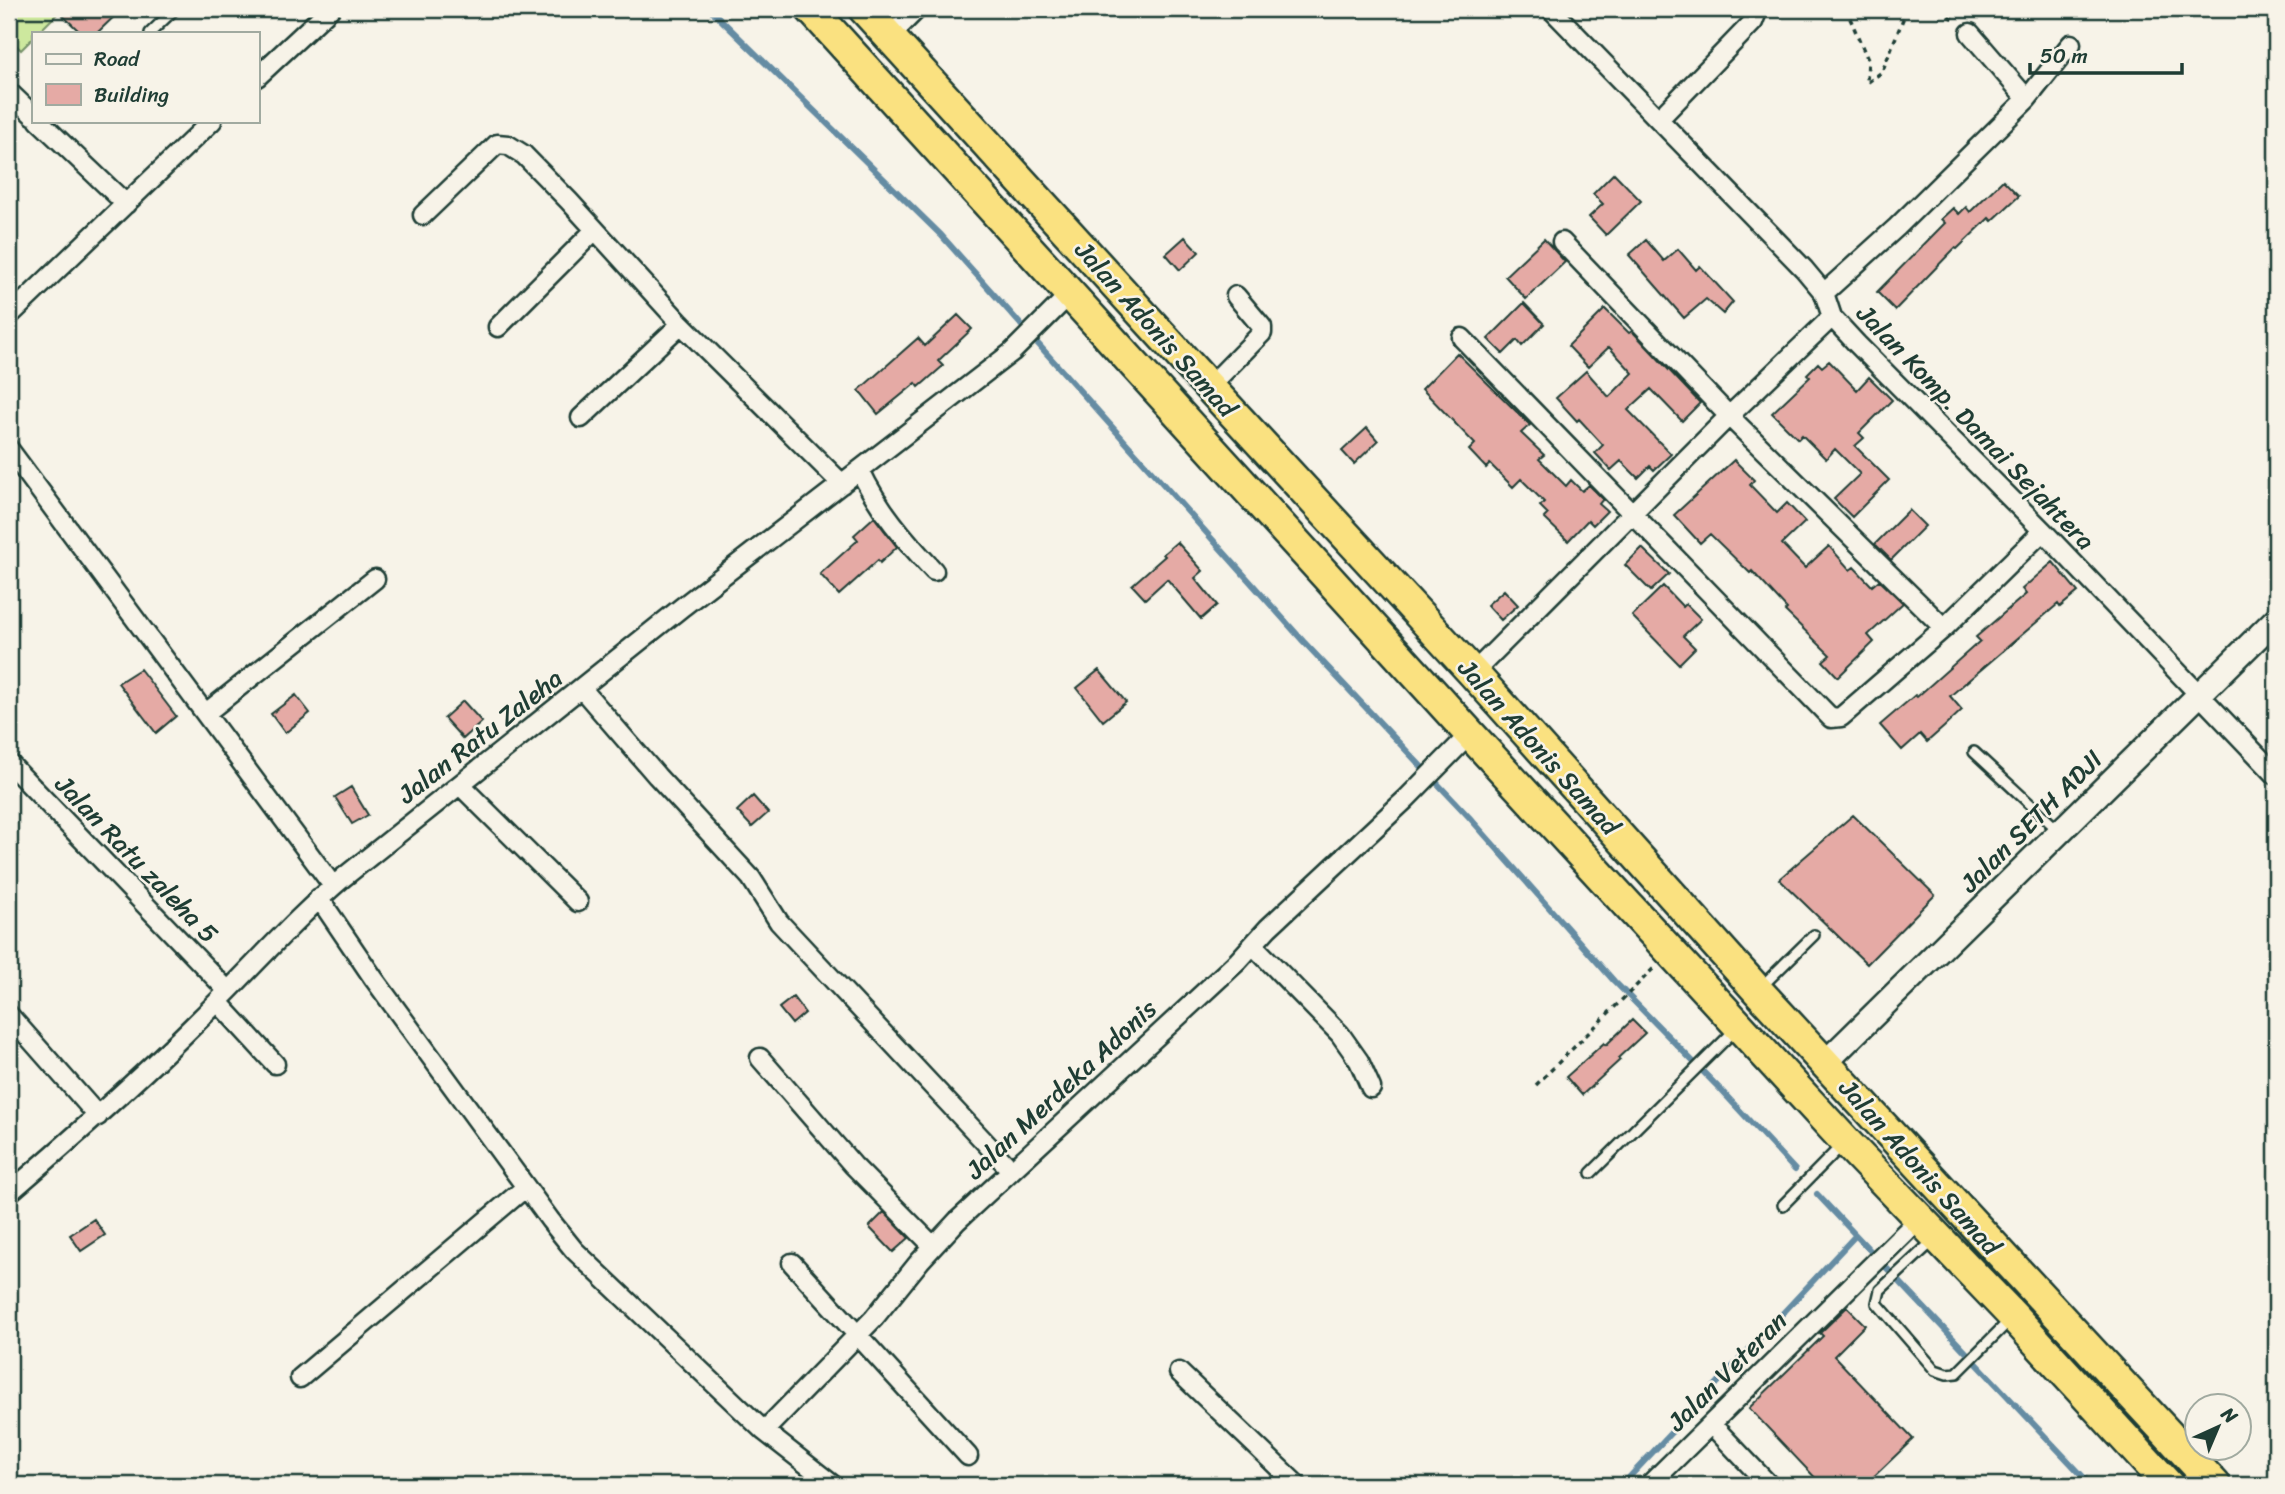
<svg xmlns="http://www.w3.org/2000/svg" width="2285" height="1494" font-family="Sriracha,sans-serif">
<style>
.green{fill:#cde89e;stroke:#769269;stroke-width:2}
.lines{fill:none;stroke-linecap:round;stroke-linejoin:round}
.stream{stroke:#658ca3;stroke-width:6}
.building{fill:#e5aaa5;stroke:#1f3d34;stroke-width:2}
.service-casing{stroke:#1f3d34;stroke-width:14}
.minor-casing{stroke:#1f3d34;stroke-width:23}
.tertiary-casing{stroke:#1f3d34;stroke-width:28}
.trunk-casing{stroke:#1f3d34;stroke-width:35}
.path{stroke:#1f3d34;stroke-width:3.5;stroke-dasharray:5 5;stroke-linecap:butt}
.service{stroke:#f7f3e8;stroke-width:9}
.minor{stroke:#f7f3e8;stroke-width:18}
.tertiary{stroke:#f7f3e8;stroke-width:23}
.trunk{stroke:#fae180;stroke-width:30}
.labels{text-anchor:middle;stroke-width:5;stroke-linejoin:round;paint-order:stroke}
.street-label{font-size:26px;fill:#1f3d34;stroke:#f7f3e8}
</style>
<rect width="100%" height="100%" fill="#f7f3e8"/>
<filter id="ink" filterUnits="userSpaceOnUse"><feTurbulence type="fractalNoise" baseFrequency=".0143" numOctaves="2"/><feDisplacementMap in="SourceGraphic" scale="14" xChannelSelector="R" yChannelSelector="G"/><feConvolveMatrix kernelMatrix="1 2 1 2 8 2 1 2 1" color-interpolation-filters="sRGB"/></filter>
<g filter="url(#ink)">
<path class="green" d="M9,9H62L38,33H33V38L21,50L9,38Z"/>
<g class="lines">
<path class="stream" d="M710,9L941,235L1303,641L1469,817L1614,981L1720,1089L1795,1170
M1817,1194L2091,1485
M1622,1485L1855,1236"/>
</g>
<path class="building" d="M56,9H122L97,33H81Z
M1614,173L1641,201L1606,235L1589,217L1603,204L1593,194Z
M2003,180L2019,196L1992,221L1989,218L1957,249L1955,248L1895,310L1877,292L1945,223L1941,219L1953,208L1959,214L1966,207L1970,212Z
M1185,237L1199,252L1180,270L1166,254Z
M1544,239L1565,262L1526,299L1505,276Z
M1646,240L1664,261L1678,249L1696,270L1700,266L1733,302L1723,314L1706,299L1684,318L1629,255Z
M1524,303L1544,324L1522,346L1517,340L1503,354L1488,339Z
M1605,309L1629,333L1632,331L1700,403L1682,421L1651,389L1628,410L1671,454L1654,470L1650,466L1638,478L1621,461L1611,470L1595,453L1603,445L1579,419L1577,421L1556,398L1586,371L1609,397L1633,373L1609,347L1588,367L1568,346Z
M958,315L972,329L938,361L943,366L919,387L916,383L878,414L859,390L918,338L925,346Z
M1457,353L1530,425L1521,433L1544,455L1539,459L1566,486L1571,480L1582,491L1589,485L1603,499L1599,504L1607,511L1593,525L1588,520L1568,541L1544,518L1548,514L1540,506L1544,502L1521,479L1513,487L1490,464L1486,468L1469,450L1475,444L1422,389Z
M1829,361L1857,390L1869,377L1892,400L1859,433L1864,438L1855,446L1889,480L1852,517L1834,499L1860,474L1835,449L1826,459L1802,435L1798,439L1772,413L1810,377L1807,374L1818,363L1822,367Z
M1367,428L1378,441L1354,464L1342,451Z
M1734,460L1754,480L1750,485L1777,513L1787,503L1805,522L1782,544L1805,568L1829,546L1850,570L1854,567L1872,586L1879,580L1903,603L1868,635L1874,642L1838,677L1823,661L1830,655L1785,611L1787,609L1752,571L1750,573L1710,534L1700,543L1674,515Z
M1909,510L1925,526L1891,560L1875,544Z
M874,517L897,547L880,563L878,560L839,595L820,574L858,540L854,535Z
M1177,542L1203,571L1195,578L1217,605L1201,619L1167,579L1145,599L1132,585L1165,556L1163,554Z
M1642,548L1669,574L1651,591L1625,565Z
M2053,562L2078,592L2060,607L2058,604L1950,696L1962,710L1944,727L1927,742L1920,734L1902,750L1880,725L1915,695L1917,697L1980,641L1976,637L2026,594L2022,589Z
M1663,586L1683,607L1686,604L1701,619L1683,636L1695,648L1679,664L1632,616Z
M1504,590L1518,605L1501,620L1487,605Z
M140,669L176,716L156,733L118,683Z
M1099,670L1126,702L1103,721L1077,688Z
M296,695L310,713L285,733L271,714Z
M463,701L482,722L463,739L444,718Z
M351,787L368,815L352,824L335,797Z
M753,796L768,813L752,827L737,811Z
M1853,815L1935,895L1867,964L1779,879Z
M793,997L805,1013L792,1024L779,1008Z
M1632,1020L1645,1033L1618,1058L1620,1060L1582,1095L1566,1077L1604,1043L1606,1045Z
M884,1212L909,1238L893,1252L869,1227Z
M94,1219L105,1235L81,1251L70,1235Z
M1847,1307L1865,1325L1834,1356L1913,1439L1865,1485H1822L1749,1408L1823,1336L1820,1333Z"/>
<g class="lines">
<defs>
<path id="service" d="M150,33L175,9
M1974,752L2059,831
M1761,987L1814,935
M1591,1173L1736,1029
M1783,1205L1842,1145
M1935,1239L1880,1290L1877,1303L1935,1370L1947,1374L1957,1373L2011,1319"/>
<path id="minor" d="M1551,9L1804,269L1824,293L1832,317L1857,344L2043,531L2276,775
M889,37L917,9
M257,77L330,9
M9,92L33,115
M2027,99L2071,44
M1659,119L1753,22L1758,9
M39,121L126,204
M423,215L497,144L508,145L524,155L569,201L681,324L842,484
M1562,242L1729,416L1944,628
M1824,293L1897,227L2027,99L1970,33
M9,316L212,121
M498,327L595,230
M1462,338L1831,718L1841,717L1944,628L2043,531
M1209,387L1262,333V327L1236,296
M581,418L681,324
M9,449L333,886
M860,470C878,509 905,540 934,571
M1473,673L1729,416L1832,317
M582,689L657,776L751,878L779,922L1011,1170
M206,713L375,579
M9,763L228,991
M460,785L578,902
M319,898L374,979L550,1220L574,1250L764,1431L833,1485
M1253,945L1340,1034L1359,1061L1371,1088
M218,1002L275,1064
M9,1015L98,1116
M760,1058L853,1165L933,1246
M9,1193C74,1137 138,1081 199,1020C248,973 292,921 344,877L681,608L1012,352L1071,293
M792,1263L968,1456
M1179,1372L1297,1485
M300,1378L526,1187
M1711,1424L1769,1485
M764,1431L874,1318L920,1261L957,1221L1238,961L1268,928L1406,799L1470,734
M1649,1485L1919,1219"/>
<path id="tertiary" d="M1825,1063L2276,619"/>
<path id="trunk" d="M811,9L1470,734L1845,1141L2013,1316L2168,1485
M864,9L1209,387L1473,673L1758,991L2215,1485"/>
</defs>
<use href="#service" class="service-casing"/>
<use href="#minor" class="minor-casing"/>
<use href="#tertiary" class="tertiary-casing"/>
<use href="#trunk" class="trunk-casing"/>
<path class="path" d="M1846,9L1868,60L1867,83L1882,72L1907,9
M1941,9L1955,21
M1536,1085L1654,968"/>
<use href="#service" class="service"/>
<use href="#minor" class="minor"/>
<use href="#tertiary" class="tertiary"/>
<use href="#trunk" class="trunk"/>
</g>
</g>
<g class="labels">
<g class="street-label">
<text transform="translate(1156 329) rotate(48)" y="9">Jalan Adonis Samad</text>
<text transform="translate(1976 427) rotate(46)" y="9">Jalan Komp. Damai Sejahtera</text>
<text transform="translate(480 736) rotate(-38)" y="9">Jalan Ratu Zaleha</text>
<text transform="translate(1539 747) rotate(48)" y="9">Jalan Adonis Samad</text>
<text transform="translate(2031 821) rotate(-45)" y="9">Jalan SETH ADJI</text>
<text transform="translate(137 859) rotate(46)" y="9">Jalan Ratu zaleha 5</text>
<text transform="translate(1061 1089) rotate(-43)" y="9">Jalan Merdeka Adonis</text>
<text transform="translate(1920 1167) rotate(48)" y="9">Jalan Adonis Samad</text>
<text transform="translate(1727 1371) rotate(-45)" y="9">Jalan Veteran</text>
</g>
</g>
<rect width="2285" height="1494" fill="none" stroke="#f7f3e8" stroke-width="35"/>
<rect x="18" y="18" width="2250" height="1459" fill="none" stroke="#1f3d34" stroke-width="2.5" filter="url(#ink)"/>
<rect x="32" y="32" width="228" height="91" fill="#f7f3e8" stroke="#a1aaa0" stroke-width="2"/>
<rect x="46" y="54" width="35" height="10" fill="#f7f3e8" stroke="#a1aaa0" stroke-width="2"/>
<text x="94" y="66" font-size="21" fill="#1f3d34">Road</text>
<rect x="46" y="84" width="35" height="21" fill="#e5aaa5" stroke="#a1aaa0" stroke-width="2"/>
<text x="94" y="102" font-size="21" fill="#1f3d34">Building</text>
<g transform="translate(2218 1427) rotate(44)"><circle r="33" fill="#f7f3e8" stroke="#a1aaa0" stroke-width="2"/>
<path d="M0-5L12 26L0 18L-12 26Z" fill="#1f3d34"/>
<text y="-10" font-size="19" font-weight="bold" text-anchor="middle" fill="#1f3d34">N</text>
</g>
<path d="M2030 63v10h152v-10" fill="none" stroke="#1f3d34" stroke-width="3.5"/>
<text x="2040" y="63" font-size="21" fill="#1f3d34" stroke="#f7f3e8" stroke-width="5" paint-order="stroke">50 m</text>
</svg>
